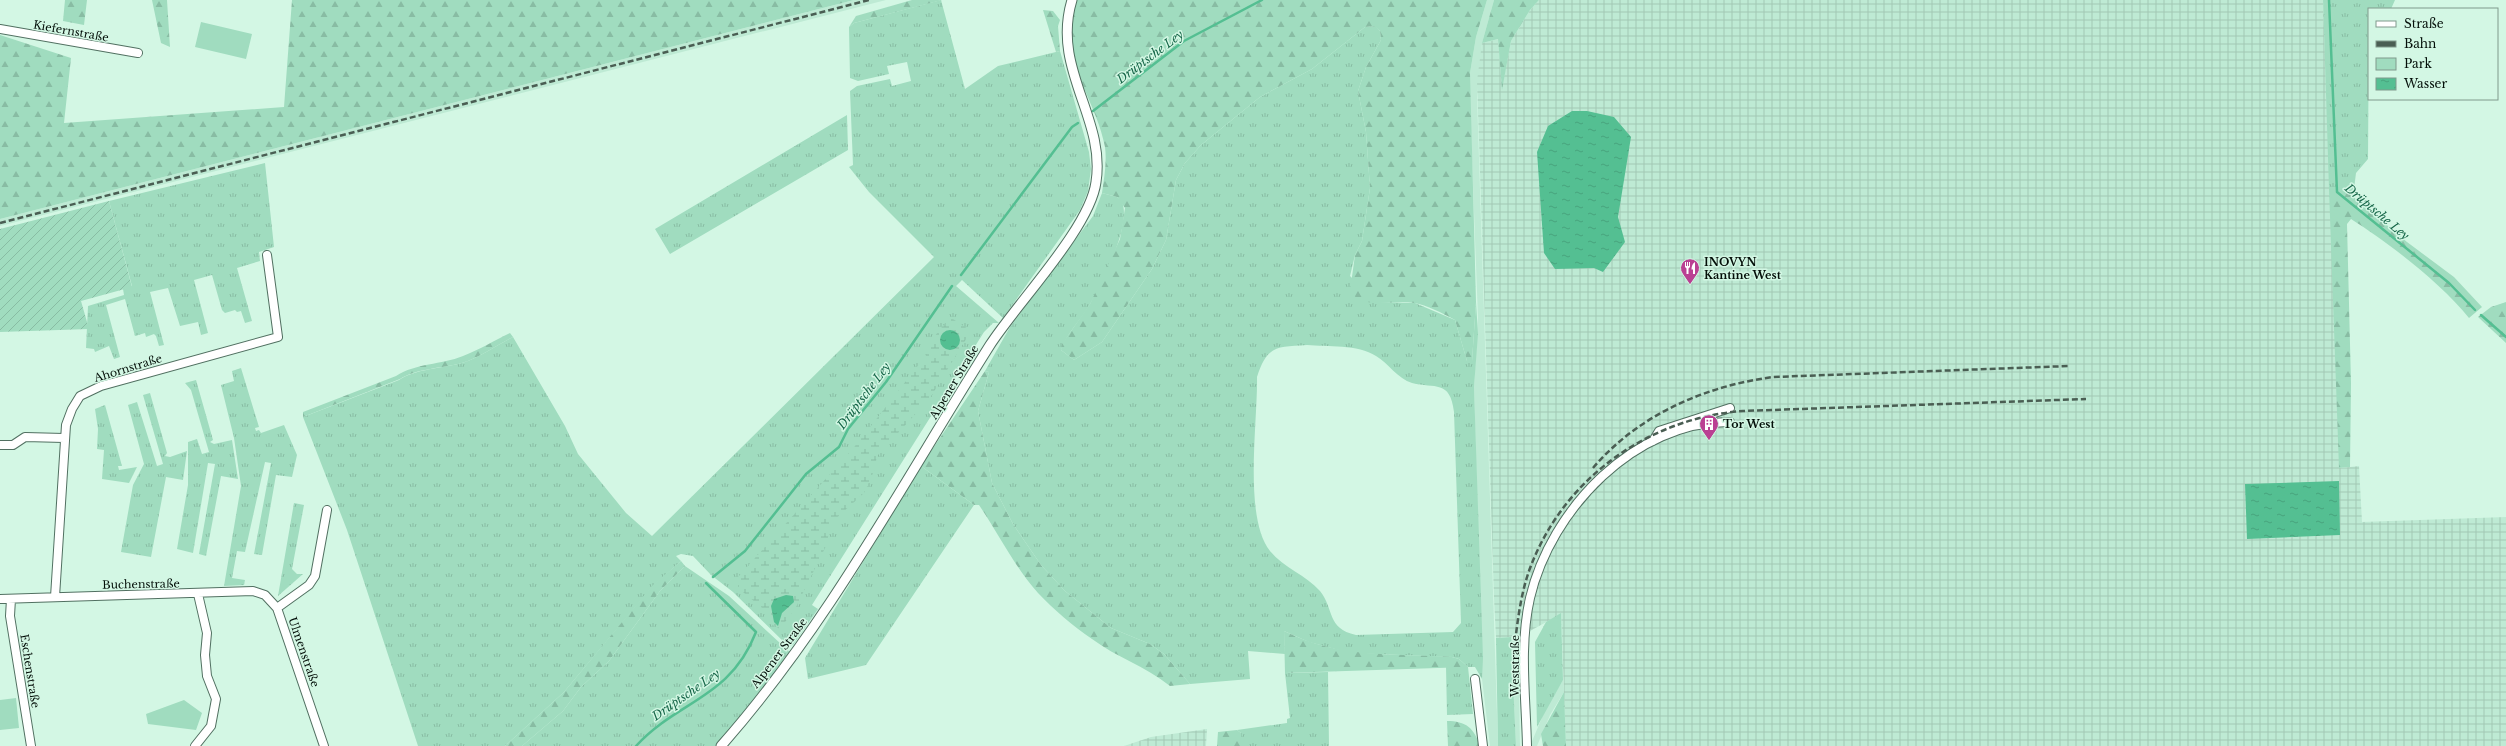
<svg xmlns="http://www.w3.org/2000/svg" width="2506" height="746" font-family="'Libre Baskerville',serif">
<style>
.built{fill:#beead4}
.industrial{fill:url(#industrial-grid)}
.grass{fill:url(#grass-tufts);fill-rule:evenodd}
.forest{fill:url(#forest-firs)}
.wetland{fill:url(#wetland-marsh)}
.park{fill:#a0dcbf}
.garden{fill:url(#garden-furrows)}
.water{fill:url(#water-ripples)}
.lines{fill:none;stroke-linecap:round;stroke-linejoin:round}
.stream{stroke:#54bf92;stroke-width:2.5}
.minor-casing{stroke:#517061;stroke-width:10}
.tertiary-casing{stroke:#517061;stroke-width:11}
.minor{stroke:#fff;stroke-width:8}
.tertiary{stroke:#fff;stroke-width:9}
.rail{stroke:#4a5e53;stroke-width:2.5;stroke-dasharray:6 3;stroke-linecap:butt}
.labels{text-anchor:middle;stroke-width:3;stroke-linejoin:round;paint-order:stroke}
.street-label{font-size:11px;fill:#040f09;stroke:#d3f7e4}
.poi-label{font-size:11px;font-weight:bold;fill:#040f09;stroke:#d3f7e4;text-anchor:start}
.water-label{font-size:12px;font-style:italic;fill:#166648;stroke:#d3f7e4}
</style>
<defs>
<pattern id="industrial-grid" width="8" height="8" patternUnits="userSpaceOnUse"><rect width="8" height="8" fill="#beead4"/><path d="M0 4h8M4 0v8" fill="none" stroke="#a2c8b5"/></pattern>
<pattern id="grass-tufts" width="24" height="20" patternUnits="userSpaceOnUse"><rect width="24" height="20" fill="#a0dcbf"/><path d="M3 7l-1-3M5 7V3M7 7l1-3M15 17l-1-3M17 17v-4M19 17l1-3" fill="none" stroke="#88bca3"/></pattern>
<pattern id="forest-firs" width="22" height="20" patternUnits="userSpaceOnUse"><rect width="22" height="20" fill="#a0dcbf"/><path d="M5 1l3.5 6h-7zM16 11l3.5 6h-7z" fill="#88bca3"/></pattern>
<pattern id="wetland-marsh" width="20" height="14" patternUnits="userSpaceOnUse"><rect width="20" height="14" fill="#a0dcbf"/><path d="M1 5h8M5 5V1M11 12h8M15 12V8" fill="none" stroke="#88bca3"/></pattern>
<pattern id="garden-furrows" width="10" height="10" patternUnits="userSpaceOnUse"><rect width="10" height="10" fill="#a0dcbf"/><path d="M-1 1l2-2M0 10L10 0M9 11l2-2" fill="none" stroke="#88bca3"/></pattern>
<pattern id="water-ripples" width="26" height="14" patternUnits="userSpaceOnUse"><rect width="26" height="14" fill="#54bf92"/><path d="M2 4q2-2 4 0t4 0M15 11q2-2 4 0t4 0" fill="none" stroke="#48a37d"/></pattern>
</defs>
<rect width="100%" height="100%" fill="#d3f7e4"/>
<path class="built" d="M854,0H886L0,226V219Z
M1487,0H1494L1482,43L1477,97L1498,746H1490L1482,679L1474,387L1478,318L1470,105V73L1476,37Z
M1511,637H1518L1520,746H1516Z
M1563,680L1564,692L1550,715L1537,746H1530L1546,708Z"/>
<path class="industrial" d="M1539,0H2323L2340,468L2359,466L2362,522L2506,517V746H1566L1561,614L1521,636L1496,638L1494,598L1477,81L1482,43L1498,39L1502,87L1511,41L1530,10Z
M1207,729L1206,746H1124L1151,737Z"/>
<path class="grass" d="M941,0L965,89L998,66L1060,51L1089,152L1091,169L1088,191L1080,210L1003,318L962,280L956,286L999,323H993L984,332L812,605L818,609L793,645L788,646L733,592L711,575L693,556L681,554L676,556L681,561L652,587L564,692L505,746H418L347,530L303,417L399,380C415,369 443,368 462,363C479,358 497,345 513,337L565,426L578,454L626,513L652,536L934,257L869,192L849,167L853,165L850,91L857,86L890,79L892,86L911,81L907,62L887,66L889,74L858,81L850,78L849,27L854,23Z
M2323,0H2395L2391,9H2369L2368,159L2356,173L2353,197L2344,189H2329Z
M1375,26L1380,31L1381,40L1366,67L1358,91L1366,132L1370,188L1362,241L1355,255L1350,276L1376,302L1415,303L1455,320L1467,361H1472L1476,302L1478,334L1474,387L1483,658L1482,679L1475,667H1468L1473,714L1447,715L1446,667H1468L1459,659L1452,657L1350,653L1309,642L1284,631L1285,654L1248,651L1250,679L1190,684L1164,654L1150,644L1111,628L1065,591L1041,565L1013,524L992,483L978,411L989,372L985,371L1010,327L1093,216L1102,193L1117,197L1122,202C1132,225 1101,285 1089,306C1080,321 1067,333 1061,350L1074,360L1102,342L1152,269L1166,240L1176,180L1185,163L1201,145L1260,97L1312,69L1365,27ZM1307,345C1327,347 1358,344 1376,356C1388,363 1398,379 1412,383C1435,389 1450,379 1454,412L1461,623L1453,632L1356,635C1326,628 1335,610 1320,591C1306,575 1284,568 1270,551C1243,517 1258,421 1257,377C1267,345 1277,347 1307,345Z
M847,115L848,150L670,254L655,229Z
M265,163L274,247L259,252L260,261L237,268L252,321L245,323L241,311L237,312L235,310L225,313L222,310L212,275L194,280L208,333L201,335L198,322L180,326L168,288L150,292L164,345L159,346L156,336L154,334L146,337L145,333L135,336L125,299L106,305L120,357L114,359L109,346L95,352L94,349L86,348L88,306L124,295L123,289L132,286L109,201Z
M241,368L259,427L255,428L256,431L259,430L261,433L284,425L297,455L292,477L276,475L262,555L254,554L271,463L265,462L245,552L237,551L232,578L245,580L244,585L224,586L241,486L234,438L221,385L234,381L232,371Z
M196,380L213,440L210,442L214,444L232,440L238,479L221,476L206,556L199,554L215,464L208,463L193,553L177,549L188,485V442L197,439L202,454L209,452L191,390L185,383Z
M150,393L167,453L165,456L170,457L187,451L183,480L166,477L151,557L121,552L133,485L144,464L128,405L137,402L157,466L163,464L143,395Z
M105,405L122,466H118L119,470L137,467L129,483L102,479L104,450L97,449L98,429L95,409Z
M921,466L974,505L866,665L808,679L805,658Z
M294,503L304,505L292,569L297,574H303L278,596Z
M685,566L729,596L793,655L721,746H522L563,711L581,687L609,661L660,591Z
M1561,613L1563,680L1537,727L1535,642L1546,622Z
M1511,637L1516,746H1498L1496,638Z
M1328,672L1329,746H1241V733L1237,730L1287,723V719L1290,718L1285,673Z"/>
<path class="forest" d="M65,0H87L84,25L63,21Z
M152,0H167L170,47L161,43Z
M292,0H854L0,219V35L71,58L64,123L284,107Z
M912,0H942L854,23L849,27L856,16Z
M1076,0H1487L1476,37L1470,73L1476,302L1472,361H1467L1455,320C1442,313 1427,305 1414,303C1393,299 1363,311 1350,291L1355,255L1362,241L1370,188L1366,132L1358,91L1366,67L1381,40L1380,31L1374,26L1365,27L1312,69L1260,97L1201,145L1185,163L1176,180L1166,240L1152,269L1102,342L1074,360L1061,350L1062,344L1090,304L1120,239L1125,208L1117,197L1102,193C1104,178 1107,163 1105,147C1097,105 1071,76 1070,30C1069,21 1074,9 1076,0Z
M1494,0H1539L1530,10L1511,41L1502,90L1498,39L1482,43Z
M1043,10L1053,11L1060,20L1058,26L1060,51L1056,52Z
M2329,189H2344L2407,242L2454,277L2482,307L2469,318C2441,283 2389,243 2351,219L2347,224L2351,383L2350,467L2339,468Z
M2506,302V343L2478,317L2491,307Z
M510,333L513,337C497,345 479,358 462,363C443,368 415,369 400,379L303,417V412L396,376C416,363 441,365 463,356C479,350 495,340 510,333Z
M985,371L989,372L978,411L992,483L1013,524L1041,565L1065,591L1111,628L1150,644L1164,654L1190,684L1170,686C1145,666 1116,657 1092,639C1073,626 1054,610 1038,593C1016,569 998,533 979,505H974L921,466Z
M681,561L685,566L660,591L609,661L581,687L563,711L522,746H505L564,692L652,586Z
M1284,631C1340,659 1392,653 1452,657L1459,659L1468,667L1285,673Z
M1564,692L1566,746H1543L1541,734Z
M1447,721C1466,721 1474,728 1480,746H1448Z
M1237,730L1241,733V746H1217L1218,732Z"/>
<path class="wetland" d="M950,317L971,331L930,398L877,456L874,471L864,493L830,524L827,544L796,607L780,629L771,624L767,612L738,588V577L856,445L931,349L930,342Z"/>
<path class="park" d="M201,22L252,34L246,59L195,47Z
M16,698L19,728L0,730V700Z
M184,700L202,713L196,730L148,724L146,714Z"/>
<path class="garden" d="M109,201L132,287L81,301L89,329L0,332V229Z"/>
<path class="water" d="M1572,111H1587L1614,117L1631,137L1618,217L1625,242L1603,272L1594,268L1555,269L1544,253L1537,152L1548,126Z
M940 340a10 10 0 1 1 20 0a10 10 0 1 1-20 0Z
M2339,481L2340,535L2247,539L2245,484Z
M786,595L793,596L794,602L782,613L778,626L774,622L771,606L774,599Z"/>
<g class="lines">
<path class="stream" d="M2329,0L2337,192L2449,283L2475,310
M1093,111L1184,41L1262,0
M961,275L1072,127L1078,123
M2481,315L2506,337
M713,577L745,551L806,474L839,447L848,429L886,382L952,286
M636,746C678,700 730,699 756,632L706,583"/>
<defs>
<path id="minor" d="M0,29L138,53
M1653,441L1659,431L1730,408
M0,445H13L25,437L64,438
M55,597L66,425L72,409L80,396L101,386L278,337L267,255
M0,599L253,591L265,595L277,608
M11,599L10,616L31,746
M1475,679L1483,746
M195,746L211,726L216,699L207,676L205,655L207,633L198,594
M324,746L277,608L309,585L315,576L327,510
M1527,746C1526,697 1519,646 1530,598C1551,509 1635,421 1730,422"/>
<path id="tertiary" d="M721,746C828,625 904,481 990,345C1017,303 1090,228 1096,182C1106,118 1051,69 1072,0"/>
</defs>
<use href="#minor" class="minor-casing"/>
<use href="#tertiary" class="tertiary-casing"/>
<use href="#minor" class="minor"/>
<use href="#tertiary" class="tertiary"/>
<path class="rail" d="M0,223L869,0
M1593,468C1638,415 1705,386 1773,377L2069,366
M1515,642C1518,618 1521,594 1529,571C1562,479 1648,418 1743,411L2086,399"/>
</g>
<defs>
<symbol id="restaurant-pin" viewBox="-11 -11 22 30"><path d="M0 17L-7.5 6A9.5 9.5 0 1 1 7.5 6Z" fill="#ba4093" stroke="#d3f7e4"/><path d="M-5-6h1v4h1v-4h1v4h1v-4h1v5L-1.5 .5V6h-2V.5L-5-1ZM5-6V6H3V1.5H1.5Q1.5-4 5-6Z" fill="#fff"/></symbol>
<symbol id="building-pin" viewBox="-11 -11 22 30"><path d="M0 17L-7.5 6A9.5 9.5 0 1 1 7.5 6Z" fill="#ba4093" stroke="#d3f7e4"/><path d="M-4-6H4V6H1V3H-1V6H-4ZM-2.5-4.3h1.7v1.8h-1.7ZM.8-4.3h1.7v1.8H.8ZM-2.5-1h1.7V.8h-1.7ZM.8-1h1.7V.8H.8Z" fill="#fff"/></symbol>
</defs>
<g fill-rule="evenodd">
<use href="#restaurant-pin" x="1679" y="257" width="22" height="30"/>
<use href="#building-pin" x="1698" y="413" width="22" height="30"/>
</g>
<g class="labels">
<g class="street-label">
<text transform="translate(71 31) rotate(10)" y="4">Kiefernstraße</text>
<text transform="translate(128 368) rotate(-17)" y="4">Ahornstraße</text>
<text transform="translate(954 382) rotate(-59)" y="4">Alpener Straße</text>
<text transform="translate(141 584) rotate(-1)" y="4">Buchenstraße</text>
<text transform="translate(304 652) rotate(71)" y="4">Ulmenstraße</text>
<text transform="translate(779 653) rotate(-53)" y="4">Alpener Straße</text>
<text transform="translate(1515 666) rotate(-90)" y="4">Weststraße</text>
<text transform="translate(30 671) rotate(81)" y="4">Eschenstraße</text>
</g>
<g class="poi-label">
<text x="1704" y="266">INOVYN<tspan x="1704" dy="13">Kantine West</tspan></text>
<text x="1723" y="428">Tor West</text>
</g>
<g class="water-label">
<text transform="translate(1150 57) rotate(-37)" y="4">Drüptsche Ley</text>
<text transform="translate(2377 212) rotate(40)" y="4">Drüptsche Ley</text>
<text transform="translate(864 396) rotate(-53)" y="4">Drüptsche Ley</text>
<text transform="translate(686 695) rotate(-35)" y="4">Drüptsche Ley</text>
</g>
</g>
<rect x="2368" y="8" width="130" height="92" fill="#d3f7e4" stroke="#809a8c"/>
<rect x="2376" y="21" width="20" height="6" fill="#ffffff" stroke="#809a8c"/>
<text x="2404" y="28" font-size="12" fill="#040f09">Straße</text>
<rect x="2376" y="41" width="20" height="6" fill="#4a5e53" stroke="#809a8c"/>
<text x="2404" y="48" font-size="12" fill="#040f09">Bahn</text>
<rect x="2376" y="58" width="20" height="12" fill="#a0dcbf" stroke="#809a8c"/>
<text x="2404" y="68" font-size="12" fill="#040f09">Park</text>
<rect x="2376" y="78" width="20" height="12" fill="url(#water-ripples)" stroke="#809a8c"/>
<text x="2404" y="88" font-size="12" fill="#040f09">Wasser</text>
</svg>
